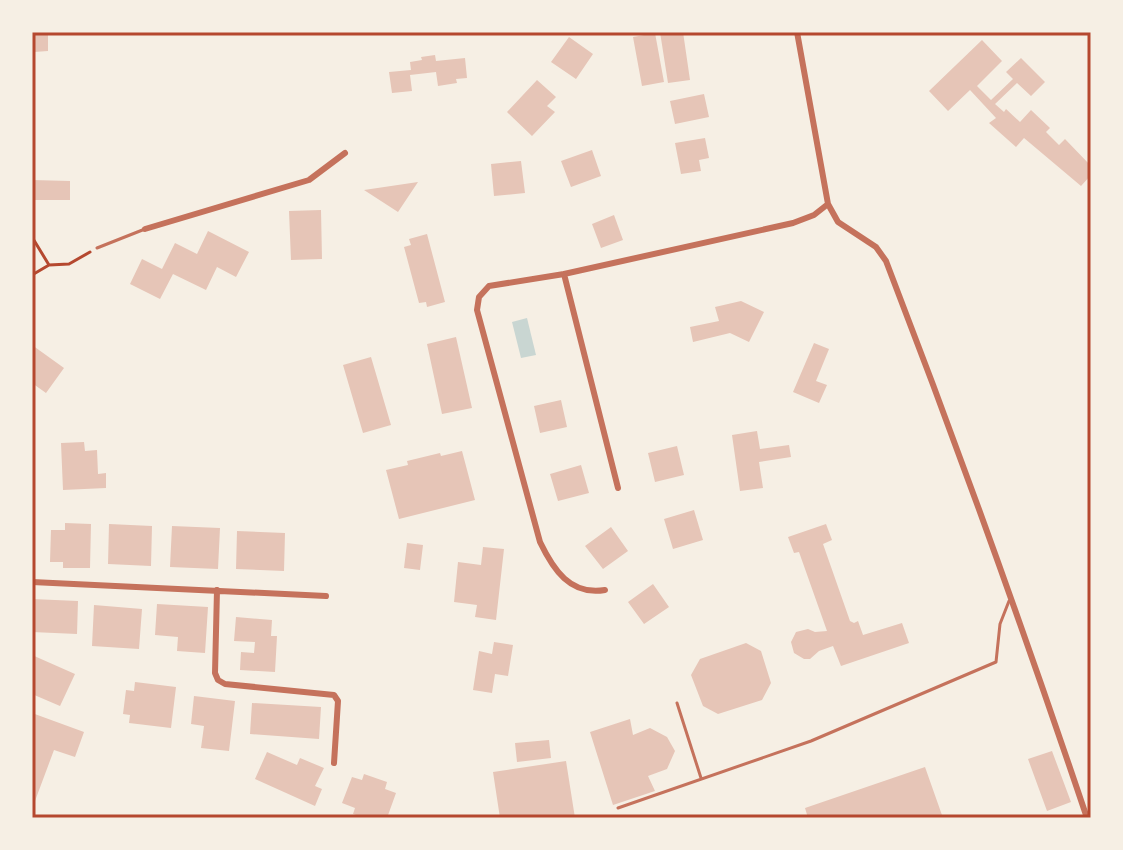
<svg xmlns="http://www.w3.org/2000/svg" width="1123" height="850" font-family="'Noto Serif',serif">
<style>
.water{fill:#c9d6d2}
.building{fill:#e6c5b7}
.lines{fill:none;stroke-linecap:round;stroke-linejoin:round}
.path{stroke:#b5482f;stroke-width:3}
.service{stroke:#c5725c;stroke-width:3}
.minor{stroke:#c5725c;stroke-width:6}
.neatline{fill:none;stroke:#b5482f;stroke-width:3}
</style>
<rect width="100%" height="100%" fill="#f6efe4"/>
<path class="water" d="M527,318L536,355L521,358L512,322Z"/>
<path class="building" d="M34,32H48V51L34,52Z
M660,32H683L690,80L668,83Z
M655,33L664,82L642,86L633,37Z
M569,37L593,54L576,79L551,62Z
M982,40L1002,61L977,86L991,100L1013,79L1006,72L1021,58L1045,82L1031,96L1017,83L995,104L1004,112L1006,109L1020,122L1031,110L1050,128L1046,132L1059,145L1065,139L1091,166V175L1081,186L1024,138L1016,147L989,123L996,118L970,90L948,111L929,91Z
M435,55L436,61L465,58L467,78L456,79L457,83L438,86L436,72L410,75L412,91L392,93L389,72L411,70L410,62L422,60L421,57Z
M537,80L556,97L547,106L555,112L532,136L507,112Z
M704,94L709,117L675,124L670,101Z
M705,138L709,158L699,160L701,171L681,174L675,143Z
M592,150L601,176L571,187L561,161Z
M521,161L525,193L494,196L491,164Z
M32,180L70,181V200H32Z
M418,182L398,212L364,190Z
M321,210L322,259L291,260L289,211Z
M614,215L623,240L601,248L592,224Z
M208,231L249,252L236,277L217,267L206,290L173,274L160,299L130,284L142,259L162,269L175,243L197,254Z
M427,234L445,302L427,307L426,302L419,303L404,247L411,245L409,239Z
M741,301L764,312L749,342L730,333L693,342L690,327L719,321L715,307Z
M456,337L472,408L442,414L427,344Z
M814,343L829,349L816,381L827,385L819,403L793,392Z
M32,345L64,368L46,393L32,383Z
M371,357L391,425L363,433L343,365Z
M561,400L567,427L540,433L534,406Z
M757,431L760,449L789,445L791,457L759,462L763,488L740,491L732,435Z
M84,442L85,451L97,450L98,474L106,473V488L63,490L61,443Z
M677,446L684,475L655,482L648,453Z
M462,451L475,500L399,519L386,470L408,465L407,461L440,453L441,456Z
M581,465L589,493L558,501L550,474Z
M694,510L703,540L673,549L664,519Z
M65,523L91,524L90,568H63V562H50L51,530H65Z
M109,524L152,526L151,566L108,564Z
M826,524L832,540L823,544L850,621L854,623L858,621L863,635L902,623L909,643L841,666L833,646L819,651L810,659H804L794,653L791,642L796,632L808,629L815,632L827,631L799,552L794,553L788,537Z
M172,526L220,528L218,569L170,567Z
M611,527L628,551L603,569L585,546Z
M237,531L285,533L284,571L236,569Z
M407,543L423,545L420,570L404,568Z
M483,547L504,549L496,620L475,617L477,605L454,602L458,562L481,565Z
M653,584L669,607L644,624L628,602Z
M32,599L78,601L77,634L32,632Z
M157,604L208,607L205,653L177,651L178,637L155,635Z
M94,605L142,609L139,649L92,646Z
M236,617L272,620L271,636H277L275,672L240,670L241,652L254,653L255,642L234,641Z
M494,642L513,645L508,676L495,674L492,693L473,690L479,651L492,654Z
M746,643L761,651L771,683L762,700L718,714L703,706L691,675L700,659Z
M32,655L75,674L60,706L32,694Z
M135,682L176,687L171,728L129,723L130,715L123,714L126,690L134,691Z
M194,696L235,701L229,751L201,748L204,726L191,724Z
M252,703L321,707L319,739L250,734Z
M32,713L84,732L75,757L54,750L32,809Z
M630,719L633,735L650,728L667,737L675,751L667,769L648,776L655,791L613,805L590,732Z
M549,740L551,758L517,762L515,743Z
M1052,751L1071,802L1047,811L1028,759Z
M267,752L297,765L300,758L324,768L315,786L322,789L315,806L255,779Z
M566,761L575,818H500L493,772Z
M925,767L943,818H808L805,808Z
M364,774L387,782L385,789L396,793L387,818H365L353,814L355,808L342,803L352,777L362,780Z"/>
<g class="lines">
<path class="path" d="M32,237L49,265L32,275
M49,265L69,264L90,252"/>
<path class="service" d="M97,248L145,229
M677,703L701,778
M618,808L811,741L996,662L1000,624L1009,601"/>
<path class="minor" d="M797,32L828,204L838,222L876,247L886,261C957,445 1024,631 1087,818
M145,229L309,180L345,153
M564,274L618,488
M32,582L326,596
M217,590L215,673L218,680L225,684L334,695L338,701L334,763
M605,590C570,596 553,569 540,542L477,310L479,297L489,286L564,274L793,223L814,215L828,204"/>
</g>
<rect width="1123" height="850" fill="none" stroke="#f6efe4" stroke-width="68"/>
<rect x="34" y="34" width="1055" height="782" class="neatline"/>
</svg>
